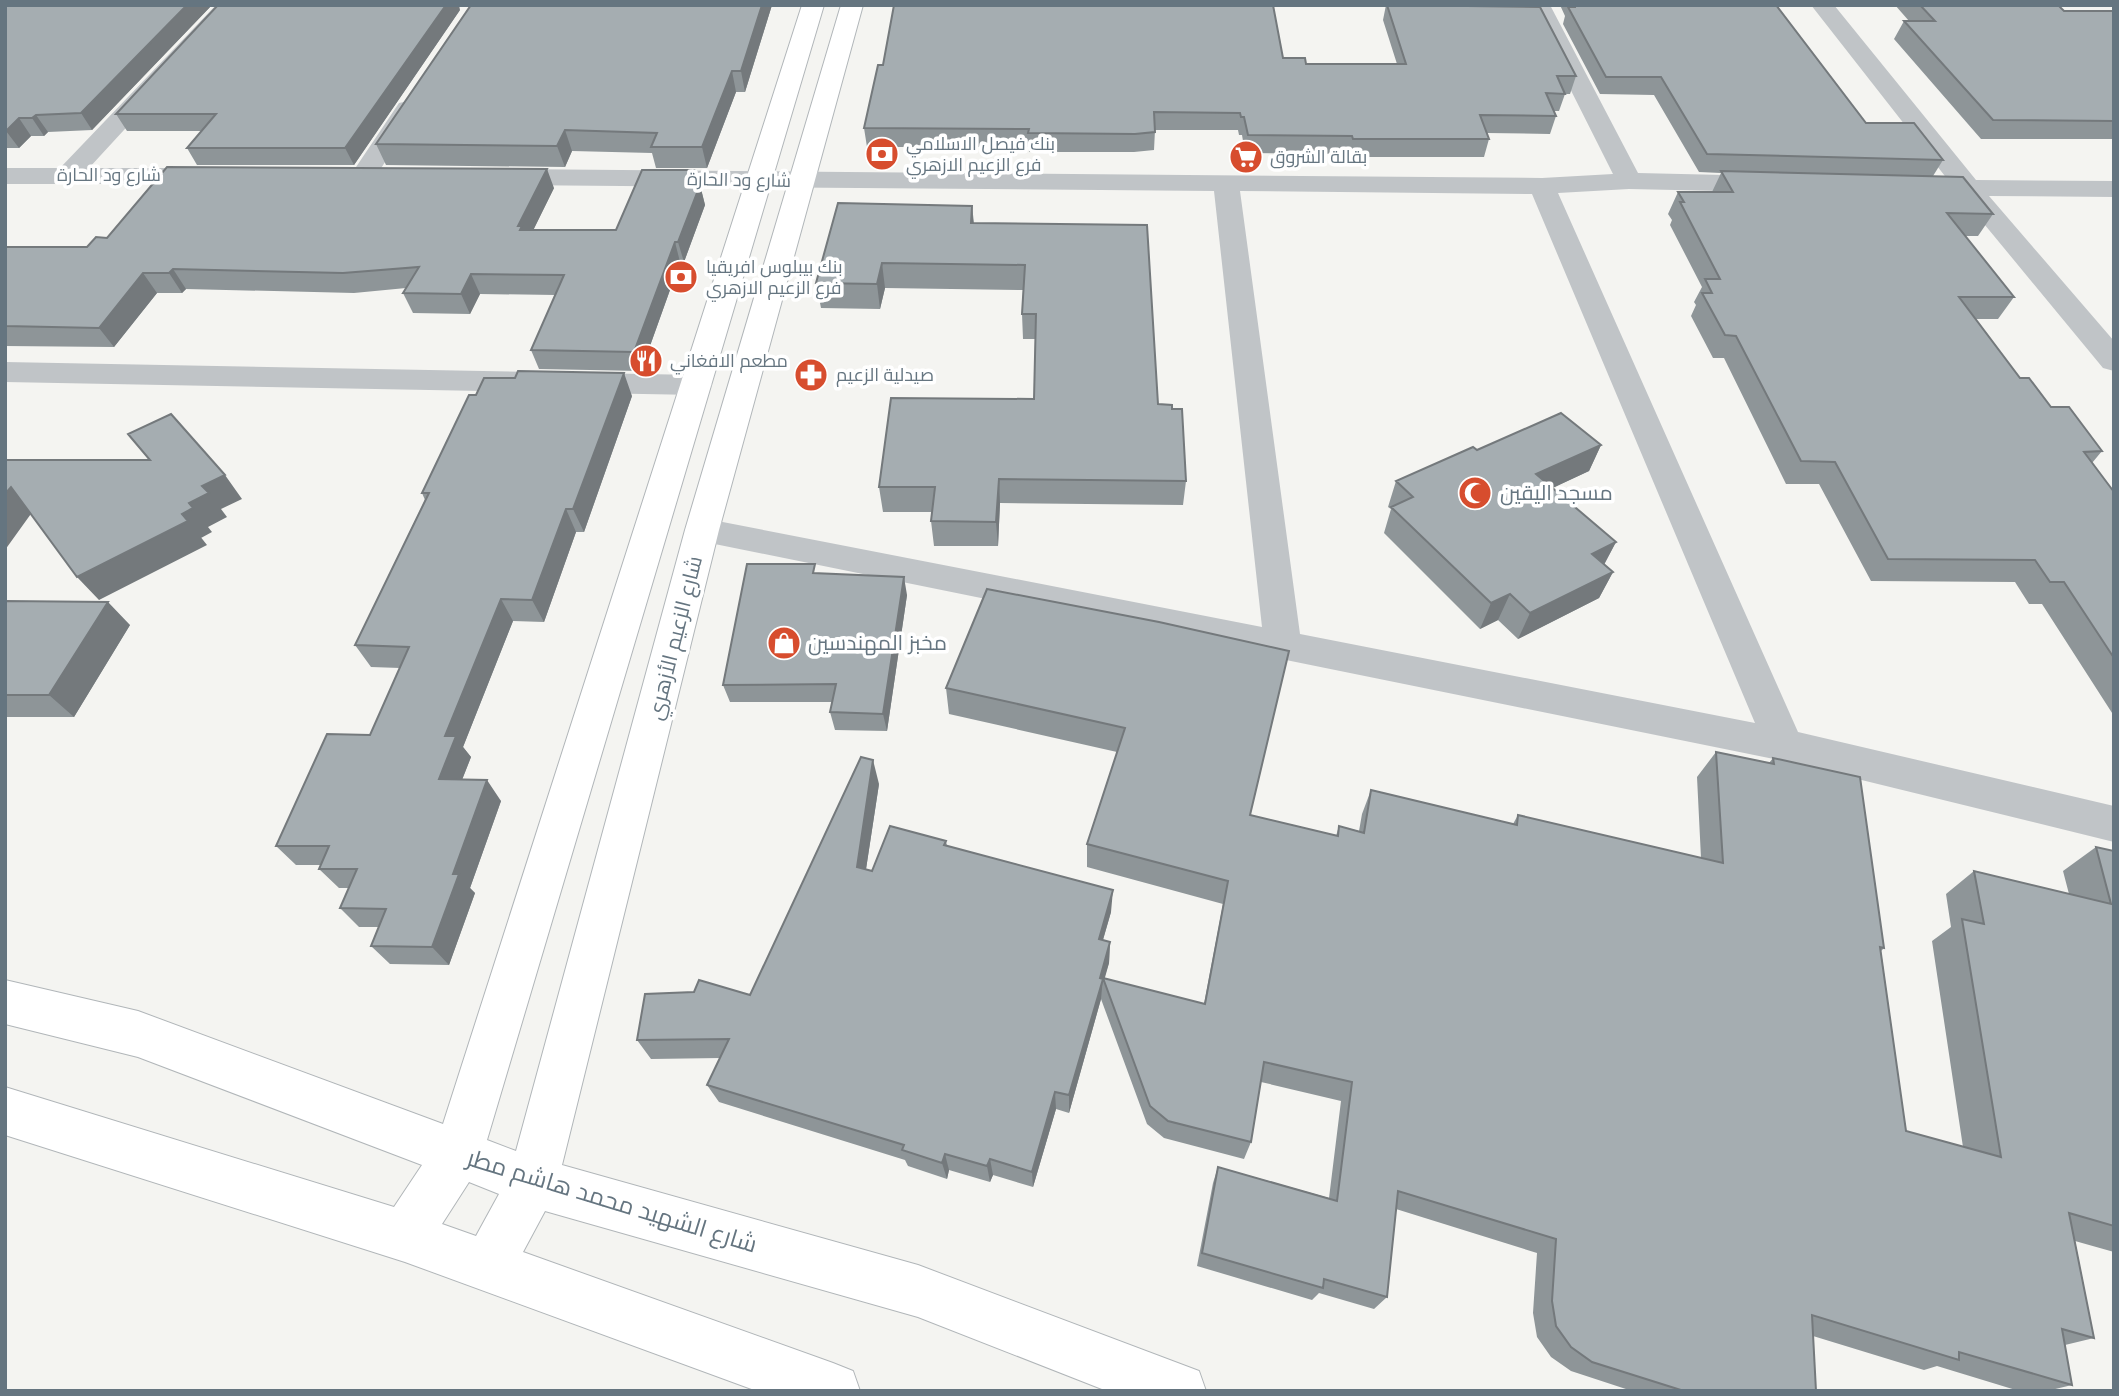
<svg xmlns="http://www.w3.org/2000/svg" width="2119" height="1396" font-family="Raleway,Cairo,sans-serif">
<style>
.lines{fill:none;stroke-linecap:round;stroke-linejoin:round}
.primary-casing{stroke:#b1b6b9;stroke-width:2}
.minor{fill:#c0c4c7;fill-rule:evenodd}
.primary{fill:#fff;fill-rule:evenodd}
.wall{fill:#8e9598}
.shaded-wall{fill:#74797c}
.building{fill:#a5adb1;stroke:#74797c;stroke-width:2}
.labels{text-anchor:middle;stroke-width:7;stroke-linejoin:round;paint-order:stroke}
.far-poi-label{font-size:18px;fill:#657580;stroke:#fff;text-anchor:start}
.far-street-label{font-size:18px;fill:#657580;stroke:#fff}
.poi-label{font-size:21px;fill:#657580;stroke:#fff;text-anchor:start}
.street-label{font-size:21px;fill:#657580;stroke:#fff}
.near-street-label{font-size:24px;fill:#657580;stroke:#fff}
</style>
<rect width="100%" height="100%" fill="#f4f4f1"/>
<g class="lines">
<defs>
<path id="primary" d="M802,5H824L487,1140L516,1151L685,530L841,5H863L719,530L562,1165L918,1265L1199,1371L1206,1391H1107L918,1317L545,1211L523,1252L833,1363L853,1371L860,1391H757L405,1262L5,1135V1087L394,1207L422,1165L138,1057L5,1024V980L138,1011L443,1124ZM469,1182L499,1194L476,1236L442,1224Z"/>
</defs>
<use href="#primary" class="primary-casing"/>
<path class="minor" d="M216,5H239L89,168H213L222,170L226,176L222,182L213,184H5V168H60Z
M1528,5H1550L1638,173L1767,176L1776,178L1780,184L1776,190L1767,192L1629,189L1558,193L1798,732L2114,806V842L1784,761L690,539L685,530L690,521L702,518L1262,627L1214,191L497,185L488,183L484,177L488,171L497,169L1542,178L1613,174ZM1240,191L1532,194L1755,723L1300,634Z
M1811,5H1834L1976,180L2114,181V197L1989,196L2114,341V371L2103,368L1961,196L1913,194L1909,188L1913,182L1948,180Z
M408,101L417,103L420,108L376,176L372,182L363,184L354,182L350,176L399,103Z
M5,362L697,375L708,378L712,385L708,392L697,395L5,382Z"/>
<use href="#primary" class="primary"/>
</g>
<path class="wall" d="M5,5H212L92,130L48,132L44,136H31L19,148H5Z
M772,5L745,92H736L707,168H656L652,153L572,151L565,167L386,165L376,144Z
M1386,5L1576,76L1570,94H1565L1559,111H1554L1556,116L1550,134L1487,133L1489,139L1484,157H1349V154L1245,153L1242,135H1239L1238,130H1155L1154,150L1134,152H1029V147H867L864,128L1283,58L1306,64H1397L1383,20Z
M1560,5H1776L1866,123L1943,160L1933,176L1993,214L1978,236H1965L2014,297L1998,319H1976L2020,378L2051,407L2102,451L2092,463L2114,492V716L2042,604H2029L2015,582L1871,581L1819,484H1786L1724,358H1713L1691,316L1696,305L1694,302L1702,287L1670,225L1672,220L1668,214L1678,192H1712L1721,173L1699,172L1654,95L1600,94L1563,24L1565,16Z
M1895,5H2058L2064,11H2114V139H1981L1894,39L1904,21H1909Z
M460,10L354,165H197L187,148L201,131H127L116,114Z
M698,185H700L705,205L684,262H680L641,371L539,369L531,350L556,295L480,294L470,314L413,313L403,293L406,288L354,293L186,289L182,293H157L114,347L5,346V247H87L107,238L554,188L533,230H616Z
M972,206L974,223L1147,225L1158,404L1186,481L1183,505L1000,503L998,546H934L931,521L932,512H883L879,487L1034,399L1035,339H1023L1022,314L1023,290L885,288L880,309L821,308L816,283Z
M632,396L584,532H576L544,622L513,621L463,747L471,757L462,780L501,801L470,888L475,893L449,965L390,964L371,946L379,927H359L340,908L349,888H339L319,869L321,865H296L276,846L370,735L400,668L371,667L355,645L425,500L422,493Z
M1601,445L1589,471L1552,488L1616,542L1604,565L1613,572L1599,598L1518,639L1498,620L1480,629L1384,533L1391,509L1388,507L1396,481L1477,450Z
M817,573L907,595L887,731L835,730L830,712L832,702H730L723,685Z
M987,589L1250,815L1336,836L1339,826L1359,831L1362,814L1371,790L1513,824L1518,815L1701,858L1697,777L1716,752L1769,763L1773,758L1884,948L1881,951L1906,1131L1963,1147L1932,941L1951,927L1946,894L1974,871L2069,894L2063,871L2096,847L2114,851V1252L2075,1241L2094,1338L2065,1345L2072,1385L2047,1391H2019L1937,1366L1924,1370L1813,1336L1816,1391H1632L1571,1371L1551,1357L1537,1337L1533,1313L1537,1253L1396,1209L1387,1297L1374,1309L1319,1293L1312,1300L1197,1266L1213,1183L1218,1167L1329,1198L1341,1101L1261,1082L1251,1142L1244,1159L1164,1138L1147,1124L1101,999L1069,1113L1056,1109L1033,1187L993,1175L990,1182L949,1170L947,1179L908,1166L905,1160L719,1102L707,1085L720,1058L651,1059L637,1040L750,995L879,784L866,869L872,871L946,841L947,846L1111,912L1103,940L1110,942L1109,963L1104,978L1204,1004L1223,904L1087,867V844L1117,752L949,714L946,688Z
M5,601L130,625L74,717H5Z"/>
<path class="shaded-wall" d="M187,5H212L92,130L81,113Z
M446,5H459L460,10L354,165L345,148Z
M762,5H772L745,92L741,71Z
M732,71L736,92L707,168L702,147Z
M36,115L48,132L44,136L32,118Z
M19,118L31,136L19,148L6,131Z
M565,130L572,151L565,167L557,146Z
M547,169L554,188L528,241L518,226Z
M694,170L699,189L700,185L705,205L684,262L678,242L688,185Z
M972,206L974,231L971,223Z
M675,242L680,262L641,371L634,352Z
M882,263L885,288L880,309L877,284Z
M173,269L186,289L182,293L169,273Z
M143,273L157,293L114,347L99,328Z
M471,274L480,294L470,314L461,294Z
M624,373L632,396L584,532L573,509Z
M1601,445L1589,471L1525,501L1536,474Z
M225,475L242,499L221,509L227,517L208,527L212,532L201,538L182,514L202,486Z
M999,479L1000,503L998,546L996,522Z
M11,487L33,511L5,550V494Z
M566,509L576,532L544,622L532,600Z
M188,521L207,545L99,600L77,577Z
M1616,542L1602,568L1592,554Z
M1613,572L1599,598L1518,639L1530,613Z
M904,577L907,595L887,731L883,714Z
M1510,594L1498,620L1480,629L1491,603Z
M501,599L513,621L463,747L471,757L454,800L439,779L445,736Z
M108,602L130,625L74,717L49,695Z
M873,760L879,784L863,889L857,867Z
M487,780L501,801L470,888L475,893L449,965L432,947L453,874Z
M1113,890L1111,912L1097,960L1099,939Z
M1110,942L1109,963L1104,981L1103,978L1101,999L1069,1113V1095L1100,978Z
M1055,1092L1056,1109L1033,1187L1032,1172Z
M945,1154L949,1170L947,1179L942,1163Z
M990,1159L993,1175L990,1182L987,1166Z"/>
<path class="building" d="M5,5H187L81,113L36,115L32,118H19L6,131L5,130Z
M218,5H446L345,148H187L216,114H116Z
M471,5H762L741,71H732L702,147H651L657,133L565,130L557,146L376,144Z
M894,5H1273L1283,58H1305L1306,64H1406L1387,5L1540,7L1576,76H1557L1565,94L1546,93L1556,116L1480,115L1489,139H1353L1352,136L1248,135L1244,117H1241L1240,113L1154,112L1155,132L1135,134L1028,133L1029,129L864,128L878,65H883Z
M1575,5H1776L1866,123H1914L1943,160L1707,154L1661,77H1606L1568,7H1575Z
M1920,5H2058L2064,11H2114V121L1993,120L1904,21H1935Z
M167,167L547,169L518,226H522L520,230H616L642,170H694L688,185H700L678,242H675L634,352L531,350L564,275L471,274L461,294L403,293L419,267L343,273L173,269L169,273H143L99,328L5,326V247H87L96,237L107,238Z
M1721,171L1963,177L1993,214L1947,213L2014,297H1959L2020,378H2029L2051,407H2069L2102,451L2084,452L2114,492V658L2064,582H2050L2035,560L1888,559L1835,462L1801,461L1736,336L1725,335L1702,293H1712L1705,279H1720L1680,202H1684L1678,192H1733Z
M838,203L972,206L971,223L1147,225L1158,404L1172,405V409H1182L1186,481L999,479L996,522L931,521L935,487H879L891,398L1034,399L1036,314H1022L1025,265L882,263L877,284L816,283Z
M518,371L624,373L573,509H566L532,600L501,599L445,736H456L439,779L487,780L453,874H459L432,947L371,946L386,909L340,908L357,869H319L329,846H276L327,734L370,735L409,647L355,645L429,493H422L469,395H476L484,378H515Z
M1561,413L1601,445L1536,474L1616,542L1592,554L1613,572L1530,613L1510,594L1491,603L1391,507L1413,497L1396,481L1473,447L1477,450Z
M171,414L225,475L202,486L209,493L189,503L193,508L182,514L188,521L77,577L11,487L5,494V460H150L128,434Z
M747,564H815L813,573L904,577L883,714L830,712L836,684L723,685Z
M987,589L1159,622L1289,651L1250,815L1338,836L1339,826L1364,833L1371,790L1517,825L1518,815L1723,863L1716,752L1774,764L1773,758L1860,777L1884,948L1880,947L1906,1131L2001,1157L1962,919L1984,924L1974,871L2111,904L2096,847L2114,851V1226L2069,1213L2094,1338L2062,1329L2072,1385L1959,1352V1360L1812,1315L1816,1391H1684L1592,1362L1571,1347L1556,1326L1552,1301L1556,1239L1398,1191L1387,1297L1324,1279L1323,1288L1202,1253L1218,1167L1337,1201L1352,1082L1264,1062L1251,1142L1168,1121L1150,1106L1103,978L1205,1004L1228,881L1087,844L1125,728L946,688Z
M5,601L108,602L49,695H5Z
M861,757L873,760L857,867L872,871L890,826L946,841L944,845L1113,890L1099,939L1110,942L1100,978L1103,979L1069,1095L1055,1092L1032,1172L990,1159L987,1166L945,1154L942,1163L902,1150L904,1145L707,1085L729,1039L637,1040L645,994L694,992L699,980L750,995Z"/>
<defs>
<symbol id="bank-disc" viewBox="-11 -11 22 22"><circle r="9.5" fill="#d74d2e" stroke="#fff"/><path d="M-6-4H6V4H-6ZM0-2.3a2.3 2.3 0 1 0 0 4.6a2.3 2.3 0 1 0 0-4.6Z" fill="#fff"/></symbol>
<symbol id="supermarket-disc" viewBox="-11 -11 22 22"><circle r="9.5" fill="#d74d2e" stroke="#fff"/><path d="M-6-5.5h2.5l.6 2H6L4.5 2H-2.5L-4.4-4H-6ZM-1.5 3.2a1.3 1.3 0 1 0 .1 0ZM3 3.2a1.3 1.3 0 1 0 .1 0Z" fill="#fff"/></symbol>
<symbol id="restaurant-disc" viewBox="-11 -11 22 22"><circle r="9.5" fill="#d74d2e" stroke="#fff"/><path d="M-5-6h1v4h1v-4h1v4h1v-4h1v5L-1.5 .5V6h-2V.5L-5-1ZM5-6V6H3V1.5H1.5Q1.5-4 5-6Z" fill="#fff"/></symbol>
<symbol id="pharmacy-disc" viewBox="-11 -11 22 22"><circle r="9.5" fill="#d74d2e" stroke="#fff"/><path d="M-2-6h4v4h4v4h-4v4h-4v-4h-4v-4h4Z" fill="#fff"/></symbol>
<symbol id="mosque-disc" viewBox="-11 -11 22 22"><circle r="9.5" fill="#d74d2e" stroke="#fff"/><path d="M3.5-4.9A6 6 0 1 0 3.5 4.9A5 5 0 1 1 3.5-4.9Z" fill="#fff"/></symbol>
<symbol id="shop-disc" viewBox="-11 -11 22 22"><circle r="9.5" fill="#d74d2e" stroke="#fff"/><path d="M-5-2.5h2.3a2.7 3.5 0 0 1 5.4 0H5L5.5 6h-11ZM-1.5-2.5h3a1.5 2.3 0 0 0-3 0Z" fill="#fff"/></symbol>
</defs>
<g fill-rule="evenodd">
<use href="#bank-disc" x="863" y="135" width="38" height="38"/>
<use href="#supermarket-disc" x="1227" y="138" width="38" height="38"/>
<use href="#bank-disc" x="662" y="258" width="38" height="38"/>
<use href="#restaurant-disc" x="627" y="342" width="38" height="38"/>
<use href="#pharmacy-disc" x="792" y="356" width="38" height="38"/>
<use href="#mosque-disc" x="1456" y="474" width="38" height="38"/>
<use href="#shop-disc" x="765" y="624" width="38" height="38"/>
</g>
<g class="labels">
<g class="far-poi-label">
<text x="906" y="150">بنك فيصل الاسلامي<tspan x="906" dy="21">فرع الزعيم الازهري</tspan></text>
<text x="1270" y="163">بقالة الشروق</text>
<text x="706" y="273">بنك بيبلوس افريقيا<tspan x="706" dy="21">فرع الزعيم الازهري</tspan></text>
<text x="670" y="367">مطعم الافغاني</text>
<text x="836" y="381">صيدلية الزعيم</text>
</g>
<g class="far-street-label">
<text x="109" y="181">شارع ود الحارة</text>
<text transform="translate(739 180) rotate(1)" y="6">شارع ود الحارة</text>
</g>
<g class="poi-label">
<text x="1500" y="500">مسجد اليقين</text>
<text x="808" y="650">مخبز المهندسين</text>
</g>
<g class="street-label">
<text transform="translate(675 638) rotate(-76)" y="7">شارع الزعيم الأزهري</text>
</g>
<g class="near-street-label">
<text transform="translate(612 1201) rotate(17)" y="8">شارع الشهيد محمد هاشم مطر</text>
</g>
</g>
<rect width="2119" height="1396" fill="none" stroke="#657580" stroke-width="14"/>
</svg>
